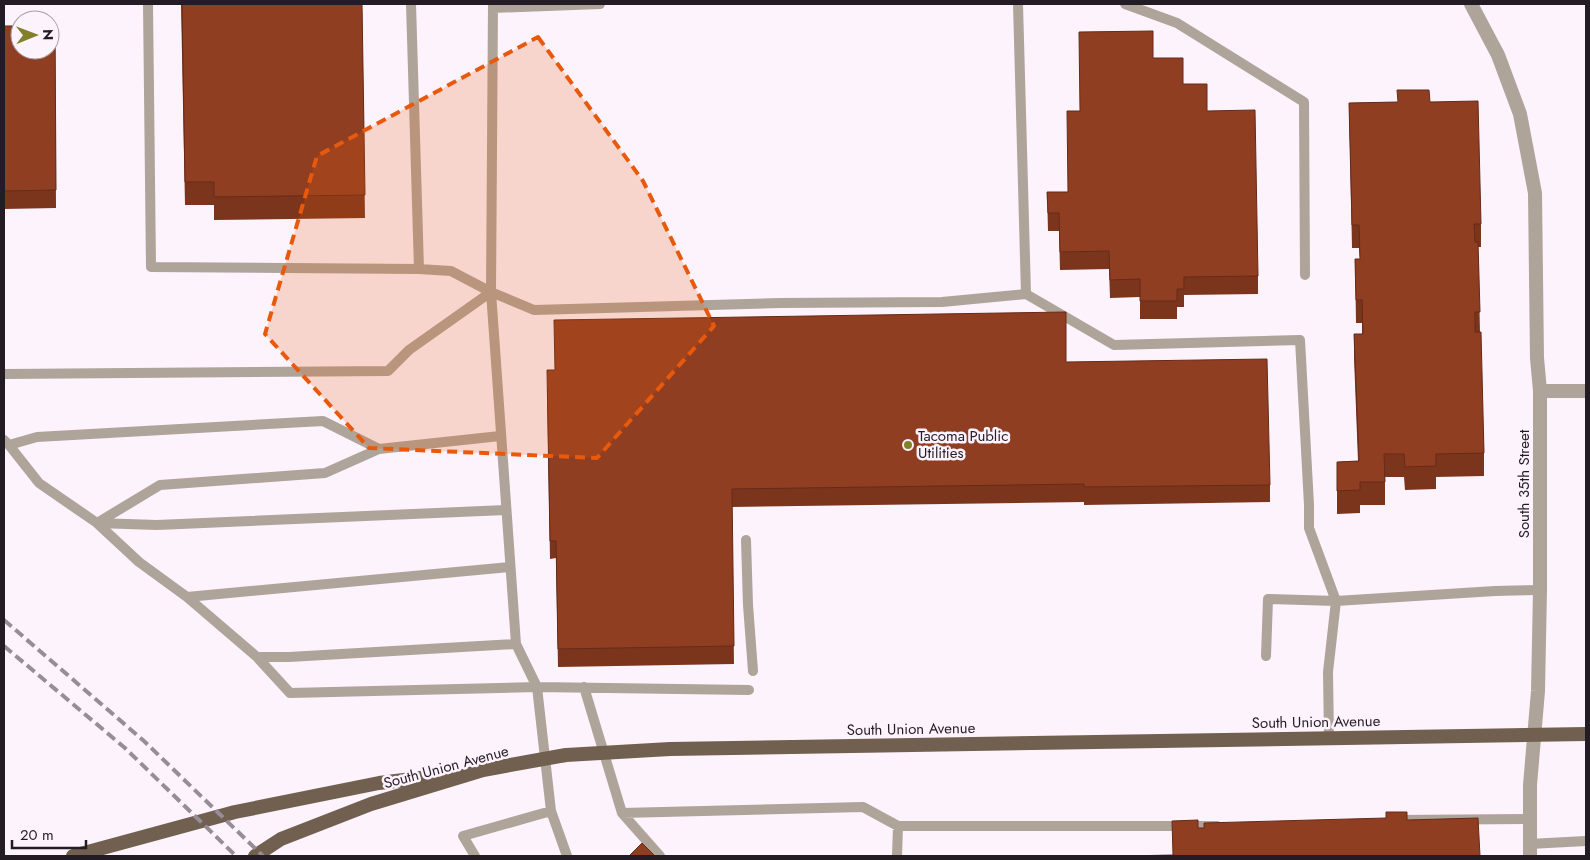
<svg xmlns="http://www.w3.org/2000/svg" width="1590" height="860" font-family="Jost,sans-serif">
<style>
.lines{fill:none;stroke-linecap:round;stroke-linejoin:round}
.service{stroke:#aea49a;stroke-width:10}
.minor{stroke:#aea49a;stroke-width:14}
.tertiary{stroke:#aea49a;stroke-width:14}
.primary{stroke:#71604f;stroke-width:14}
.rail{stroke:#968d97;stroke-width:4;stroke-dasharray:10 5;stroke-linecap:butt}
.wall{fill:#7c351d}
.building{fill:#903e22;stroke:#652b18}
.marked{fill:#e8590c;fill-opacity:0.2;stroke:#e8590c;stroke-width:4;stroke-dasharray:10 6;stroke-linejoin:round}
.poi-dot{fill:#828029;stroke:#fcf3fd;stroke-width:2}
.labels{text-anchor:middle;stroke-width:5;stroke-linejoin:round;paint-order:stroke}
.poi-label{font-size:15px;fill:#241c25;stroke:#fcf3fd;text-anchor:start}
.street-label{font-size:15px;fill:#241c25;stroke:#fcf3fd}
</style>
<rect width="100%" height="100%" fill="#fcf3fd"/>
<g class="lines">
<path class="service" d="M148,4L151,267L419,269L451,271L491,292L534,310L780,303L942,302L1026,294L1114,345L1300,340L1309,505V528L1336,601L1328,672L1329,738
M411,4L419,269
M493,4L491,292L516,644L537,687L551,811L567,856
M1018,4L1026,294
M1125,4L1177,23L1304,102L1305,275
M493,8L600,4
M4,374L388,371L409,350L491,292
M4,440L9,445L39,483L97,523L139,562L187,597L257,657L290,693L537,687L749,690
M9,445L37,437L323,421L379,449
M97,523L160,485L325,473L379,449L500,436
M97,523L157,525L506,510
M746,540L748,605L753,671
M187,597L510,567
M1266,656L1268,599L1336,601L1495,591L1540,590
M257,657H289L516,644
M584,687L622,813L660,856
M622,813L863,807L898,826H1217
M1394,820L1530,819
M1529,844L1586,841
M475,856L463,836L551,811
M897,856L898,826"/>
<path class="minor" d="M1540,391H1586"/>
<path class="tertiary" d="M1471,4L1498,55L1520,114L1535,193L1537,358L1540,391V590L1538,691L1530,785V856"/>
<path class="primary" d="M73,856L235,812L379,783L445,775
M255,856L281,839L371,804L483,770L566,755L670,749L1586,734"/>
<path class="rail" d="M4,620L144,741L263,856
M4,646L125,748L236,856"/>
</g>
<path class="wall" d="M181,4H362L365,218L214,220V205H185Z
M55,25L56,208L4,209V26Z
M1153,58L1183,84L1207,111L1258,276V294L1184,295V307H1177V319H1140V297L1110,298L1109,269L1060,270L1059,231H1048L1047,192H1068Z
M1430,102L1481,224V247H1478L1480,332L1484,453V476L1436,477V489L1405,490L1404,477H1385V505H1360V513L1337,514V462L1358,461L1354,357V334H1362V323H1356L1355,259H1360L1359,248H1352L1349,103Z
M1066,362L1270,485V502L1084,505V502L732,507L734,664L558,667L556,558L550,559L547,388Z"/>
<path class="building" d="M182,4H362L365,195L214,197V182H185Z
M50,25H55L56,190L4,191V26H20V50H50Z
M1153,31V58H1183V84H1207V111L1255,110L1258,276L1184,277V289H1177V301H1140V279L1110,280L1109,251L1060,252L1059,213H1048L1047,192H1068L1067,111H1080L1079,32Z
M1397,90H1429L1430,102L1478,101L1481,224H1474L1475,242H1478L1480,312H1475V332H1481L1484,453L1436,454V466L1405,467L1404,454H1384L1385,482H1360V490L1337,491V462L1359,461L1354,334H1363L1362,300H1356L1355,259H1360L1359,225H1352L1349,103L1398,102Z
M1066,312V362L1267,359L1270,485L1084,487V484L732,489L734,646L558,649L556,541H550L547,370H555L554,320Z
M1386,812H1407V820L1478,818L1480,856H1125L1173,855L1172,821L1198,820V828H1204V823L1386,818Z
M642,843L655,856H629Z"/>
<path class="marked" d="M538,37L643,181L714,326L597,458L369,448L265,334L317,156Z"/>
<circle class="poi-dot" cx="908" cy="445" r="5"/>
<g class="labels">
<g class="poi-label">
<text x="918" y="441">Tacoma Public<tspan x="918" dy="17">Utilities</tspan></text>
</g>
<g class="street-label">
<text transform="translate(1524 484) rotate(-90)" y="5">South 35th Street</text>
<text transform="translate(1316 722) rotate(-1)" y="5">South Union Avenue</text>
<text transform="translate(911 729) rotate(-1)" y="5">South Union Avenue</text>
<text transform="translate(446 767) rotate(-15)" y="5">South Union Avenue</text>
</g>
</g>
<rect width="1590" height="860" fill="none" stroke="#241c25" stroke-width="10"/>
<g transform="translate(35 35) rotate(89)"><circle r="24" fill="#fcf3fd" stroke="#a69da7"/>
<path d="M0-4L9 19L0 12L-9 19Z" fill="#828029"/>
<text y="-8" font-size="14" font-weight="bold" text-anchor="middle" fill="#241c25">N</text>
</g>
<path d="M12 840v8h74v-8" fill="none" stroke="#241c25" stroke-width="2.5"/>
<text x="20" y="840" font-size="15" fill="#241c25" stroke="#fcf3fd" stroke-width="4" paint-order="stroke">20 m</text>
</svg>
